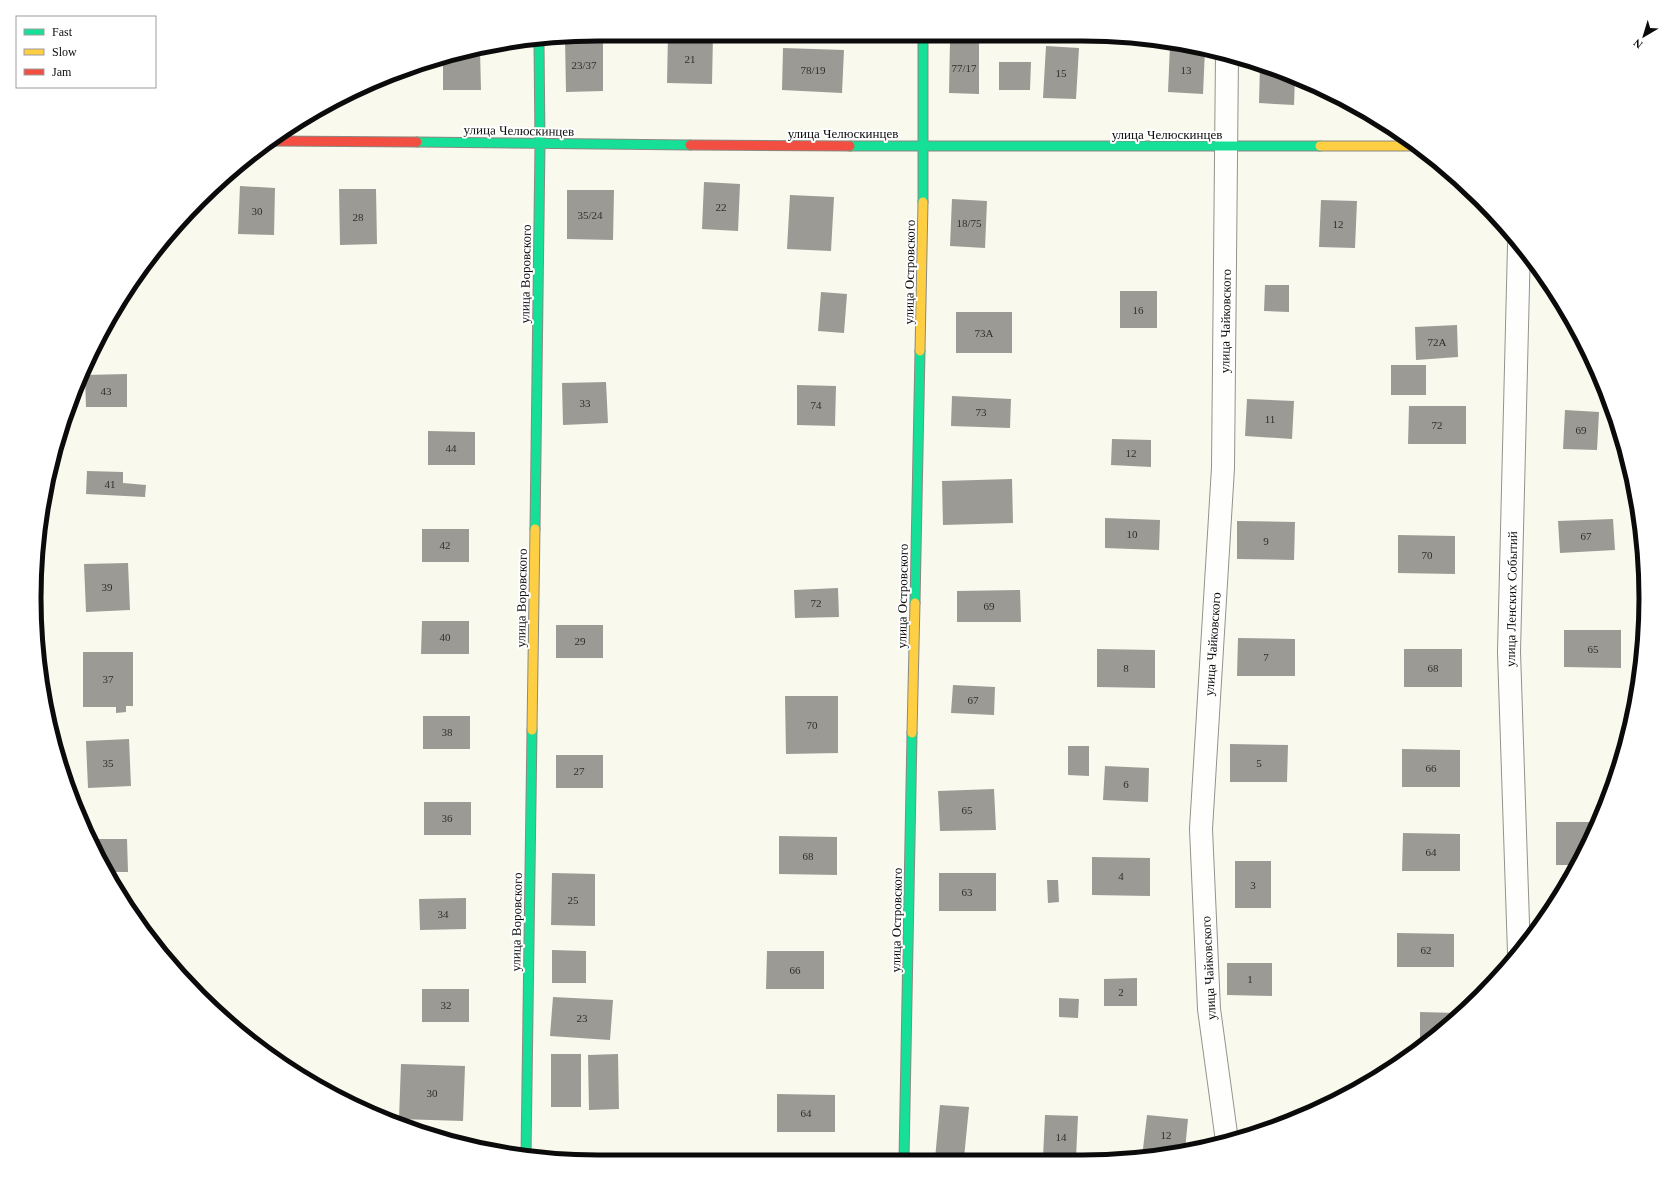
<svg xmlns="http://www.w3.org/2000/svg" width="1680" height="1196" font-family="'Times New Roman',serif">
<style>
.building{fill:#9c9a94}
.lines{fill:none;stroke-linecap:round;stroke-linejoin:round}
.street-casing{stroke:#93928d;stroke-width:24}
.fast-casing{stroke:#898983;stroke-width:11}
.slow-casing{stroke:#898983;stroke-width:11}
.jam-casing{stroke:#898983;stroke-width:11}
.street{stroke:#fefefc;stroke-width:22}
.fast{stroke:#16e098;stroke-width:9}
.slow{stroke:#ffcf43;stroke-width:9}
.jam{stroke:#f24e42;stroke-width:9}
.labels{text-anchor:middle;stroke-width:4;stroke-linejoin:round;paint-order:stroke}
.number-label{font-size:11px;fill:#2f2f2d}
.street-label{font-size:13px;fill:#0b0b0b;stroke:#fff}
.rim{fill:none;stroke:#0b0b0b;stroke-width:5}
</style>
<rect width="100%" height="100%" fill="#faf9ed"/>
<path class="building" d="M668,34H713L712,84L667,83Z
M580,36H603V91L566,92L565,38Z
M950,41L979,42V94L949,93Z
M1170,45L1196,46L1205,49L1203,94L1168,92Z
M1046,46L1079,48L1076,99L1043,98Z
M783,48L844,50L842,93L782,90Z
M480,50L481,90H443V56L452,53Z
M999,62H1031L1030,90H999Z
M1260,65L1295,76L1294,105L1259,103Z
M704,182L740,184L738,231L702,229Z
M240,186L275,188L274,235L238,234Z
M339,189H376L377,244L340,245Z
M567,190H614L613,240L567,239Z
M790,195L834,197L831,251L787,249Z
M952,199L987,201L985,248L950,246Z
M1321,200L1357,201L1355,248L1319,247Z
M1265,285H1289V312L1264,311Z
M1120,291H1157V328H1120Z
M821,292L847,294L844,333L818,331Z
M956,312H1012V353H956Z
M1457,325L1458,357L1416,360L1415,327Z
M1391,365H1426V395H1391Z
M127,374V407H86L85,375Z
M606,382L608,423L563,425L562,383Z
M797,385L836,386L835,426L797,425Z
M952,396L1011,399L1010,428L951,426Z
M1247,399L1294,401L1292,439L1245,436Z
M1409,406H1466V444H1408Z
M1565,410L1599,412L1597,450L1563,449Z
M428,431L475,432V465H428Z
M1112,439L1151,440V467L1111,465Z
M87,471L123,472V483L146,485L145,497L86,494Z
M1012,479L1013,523L943,525L942,481Z
M1105,518L1160,520L1159,550L1105,548Z
M1613,519L1615,550L1560,553L1558,521Z
M1237,521L1295,522L1294,560L1237,559Z
M422,529H469V562H422Z
M1398,535L1455,536V574L1398,573Z
M128,563L130,610L86,612L84,564Z
M838,588L839,617L795,618L794,590Z
M1020,590L1021,622H957V591Z
M422,621H469V654H421Z
M556,625H603V658H556Z
M1564,630H1621V668L1564,667Z
M1238,638L1295,639V676H1237Z
M1097,649L1155,650V688L1097,687Z
M1404,649H1462V687H1404Z
M83,652H133V706H126V712L116,713V707H83Z
M953,685L995,687L994,715L951,713Z
M785,696H838V753L786,754Z
M423,716H470V749H423Z
M1626,721H1631L1626,747H1625Z
M129,739L131,786L88,788L86,741Z
M1230,744L1288,745L1287,782H1230Z
M1068,746H1089V776L1068,775Z
M1402,749L1460,750V787H1402Z
M556,755H603V788H556Z
M1105,766L1149,768L1148,802L1103,800Z
M994,789L996,830L940,831L938,791Z
M424,802H471V835H424Z
M1556,822H1597L1588,848L1577,865H1556Z
M1403,833L1460,834V871H1402Z
M779,836L837,837V875L779,874Z
M90,839H127L128,872H108Z
M1092,857L1150,858V896L1092,895Z
M1235,861H1271V908H1235Z
M552,873L595,874V926L551,925Z
M939,873H996V911H939Z
M1047,880H1058L1059,902L1048,903Z
M466,898V929L420,930L419,899Z
M1397,933L1454,934V967H1397Z
M552,950L586,951V983H552Z
M767,951H824V989H766Z
M1227,963H1272V996L1227,995Z
M1137,978V1006H1104V979Z
M422,989H469V1022H422Z
M553,997L613,1000L610,1040L550,1036Z
M1059,998L1079,999L1078,1018L1059,1017Z
M1420,1012L1457,1013V1018L1423,1043H1420Z
M551,1054H581V1107H551Z
M618,1054L619,1109L589,1110L588,1055Z
M401,1064L465,1066L463,1121L399,1119Z
M777,1094L835,1095V1132H777Z
M940,1105L969,1107L964,1158L935,1159Z
M1045,1115L1078,1116L1076,1158H1043Z
M1147,1115L1188,1119L1185,1150L1156,1157H1142Z
M1251,1131H1266L1251,1135Z"/>
<g class="lines">
<defs>
<path id="street" d="M1519,953L1509,652L1519,245
M1227,1141L1209,1009L1201,829L1223,468L1227,55"/>
<path id="fast" d="M417,142L690,145
M850,146H1320
M923,202V34
M535,529L540,144L539,42
M915,603L920,351
M526,1155L532,730
M904,1159L912,733"/>
<path id="slow" d="M1320,146H1414
M920,351L923,202
M532,730L535,529
M912,733L915,603"/>
<path id="jam" d="M271,141L417,142
M690,145L850,146"/>
</defs>
<use href="#street" class="street-casing"/>
<use href="#fast" class="fast-casing"/>
<use href="#slow" class="slow-casing"/>
<use href="#jam" class="jam-casing"/>
<use href="#street" class="street"/>
<use href="#fast" class="fast"/>
<use href="#slow" class="slow"/>
<use href="#jam" class="jam"/>
</g>
<g class="labels">
<g class="number-label">
<text x="690" y="63">21</text>
<text x="584" y="69">23/37</text>
<text x="964" y="72">77/17</text>
<text x="813" y="74">78/19</text>
<text x="1186" y="74">13</text>
<text x="1061" y="77">15</text>
<text x="721" y="211">22</text>
<text x="257" y="215">30</text>
<text x="590" y="219">35/24</text>
<text x="358" y="221">28</text>
<text x="969" y="227">18/75</text>
<text x="1338" y="228">12</text>
<text x="1138" y="314">16</text>
<text x="984" y="337">73А</text>
<text x="1437" y="346">72А</text>
<text x="106" y="395">43</text>
<text x="585" y="407">33</text>
<text x="816" y="409">74</text>
<text x="981" y="416">73</text>
<text x="1270" y="423">11</text>
<text x="1437" y="429">72</text>
<text x="1581" y="434">69</text>
<text x="451" y="452">44</text>
<text x="1131" y="457">12</text>
<text x="110" y="488">41</text>
<text x="1132" y="538">10</text>
<text x="1586" y="540">67</text>
<text x="1266" y="545">9</text>
<text x="445" y="549">42</text>
<text x="1427" y="559">70</text>
<text x="107" y="591">39</text>
<text x="816" y="607">72</text>
<text x="989" y="610">69</text>
<text x="445" y="641">40</text>
<text x="580" y="645">29</text>
<text x="1593" y="653">65</text>
<text x="1266" y="661">7</text>
<text x="1126" y="672">8</text>
<text x="1433" y="672">68</text>
<text x="108" y="683">37</text>
<text x="973" y="704">67</text>
<text x="812" y="729">70</text>
<text x="447" y="736">38</text>
<text x="108" y="767">35</text>
<text x="1259" y="767">5</text>
<text x="1431" y="772">66</text>
<text x="579" y="775">27</text>
<text x="1126" y="788">6</text>
<text x="967" y="814">65</text>
<text x="447" y="822">36</text>
<text x="1431" y="856">64</text>
<text x="808" y="860">68</text>
<text x="1121" y="880">4</text>
<text x="1253" y="889">3</text>
<text x="967" y="896">63</text>
<text x="573" y="904">25</text>
<text x="443" y="918">34</text>
<text x="1426" y="954">62</text>
<text x="795" y="974">66</text>
<text x="1250" y="983">1</text>
<text x="1121" y="996">2</text>
<text x="446" y="1009">32</text>
<text x="582" y="1022">23</text>
<text x="432" y="1097">30</text>
<text x="806" y="1117">64</text>
<text x="1166" y="1139">12</text>
<text x="1061" y="1141">14</text>
</g>
<g class="street-label">
<text transform="translate(519 130) rotate(1)" y="5">улица Челюскинцев</text>
<text x="843" y="138">улица Челюскинцев</text>
<text x="1167" y="139">улица Челюскинцев</text>
<text transform="translate(909 272) rotate(-89)" y="5">улица Островского</text>
<text transform="translate(525 274) rotate(-89)" y="5">улица Воровского</text>
<text transform="translate(1225 321) rotate(-89)" y="5">улица Чайковского</text>
<text transform="translate(902 596) rotate(-89)" y="5">улица Островского</text>
<text transform="translate(521 598) rotate(-89)" y="5">улица Воровского</text>
<text transform="translate(1511 599) rotate(-89)" y="5">улица Ленских Событий</text>
<text transform="translate(1212 644) rotate(-86)" y="5">улица Чайковского</text>
<text transform="translate(896 920) rotate(-89)" y="5">улица Островского</text>
<text transform="translate(516 922) rotate(-89)" y="5">улица Воровского</text>
<text transform="translate(1208 968) rotate(-93)" y="5">улица Чайковского</text>
</g>
</g>
<path d="M0 0H1680V1196H0ZM598 41H1082A557 557 0 0 1 1639 598V598A557 557 0 0 1 1082 1155H598A557 557 0 0 1 41 598V598A557 557 0 0 1 598 41Z" fill="#fff" fill-rule="evenodd"/>
<path class="rim" d="M598 41H1082A557 557 0 0 1 1639 598V598A557 557 0 0 1 1082 1155H598A557 557 0 0 1 41 598V598A557 557 0 0 1 598 41Z"/>
<rect x="16" y="16" width="140" height="72" fill="#ffffff" stroke="#9d9d9d"/>
<rect x="24" y="29" width="20" height="6" fill="#16e098" stroke="#9d9d9d"/>
<text x="52" y="36" font-size="12" fill="#0b0b0b">Fast</text>
<rect x="24" y="49" width="20" height="6" fill="#ffcf43" stroke="#9d9d9d"/>
<text x="52" y="56" font-size="12" fill="#0b0b0b">Slow</text>
<rect x="24" y="69" width="20" height="6" fill="#f24e42" stroke="#9d9d9d"/>
<text x="52" y="76" font-size="12" fill="#0b0b0b">Jam</text>
<g transform="translate(1644 36) rotate(218)" stroke="#ffffff" stroke-width="3" paint-order="stroke">
<path d="M0-3L7 15L0 10L-7 15Z" fill="#0b0b0b"/>
<text y="-6" font-size="11" font-weight="bold" text-anchor="middle" fill="#0b0b0b">N</text>
</g>
</svg>
